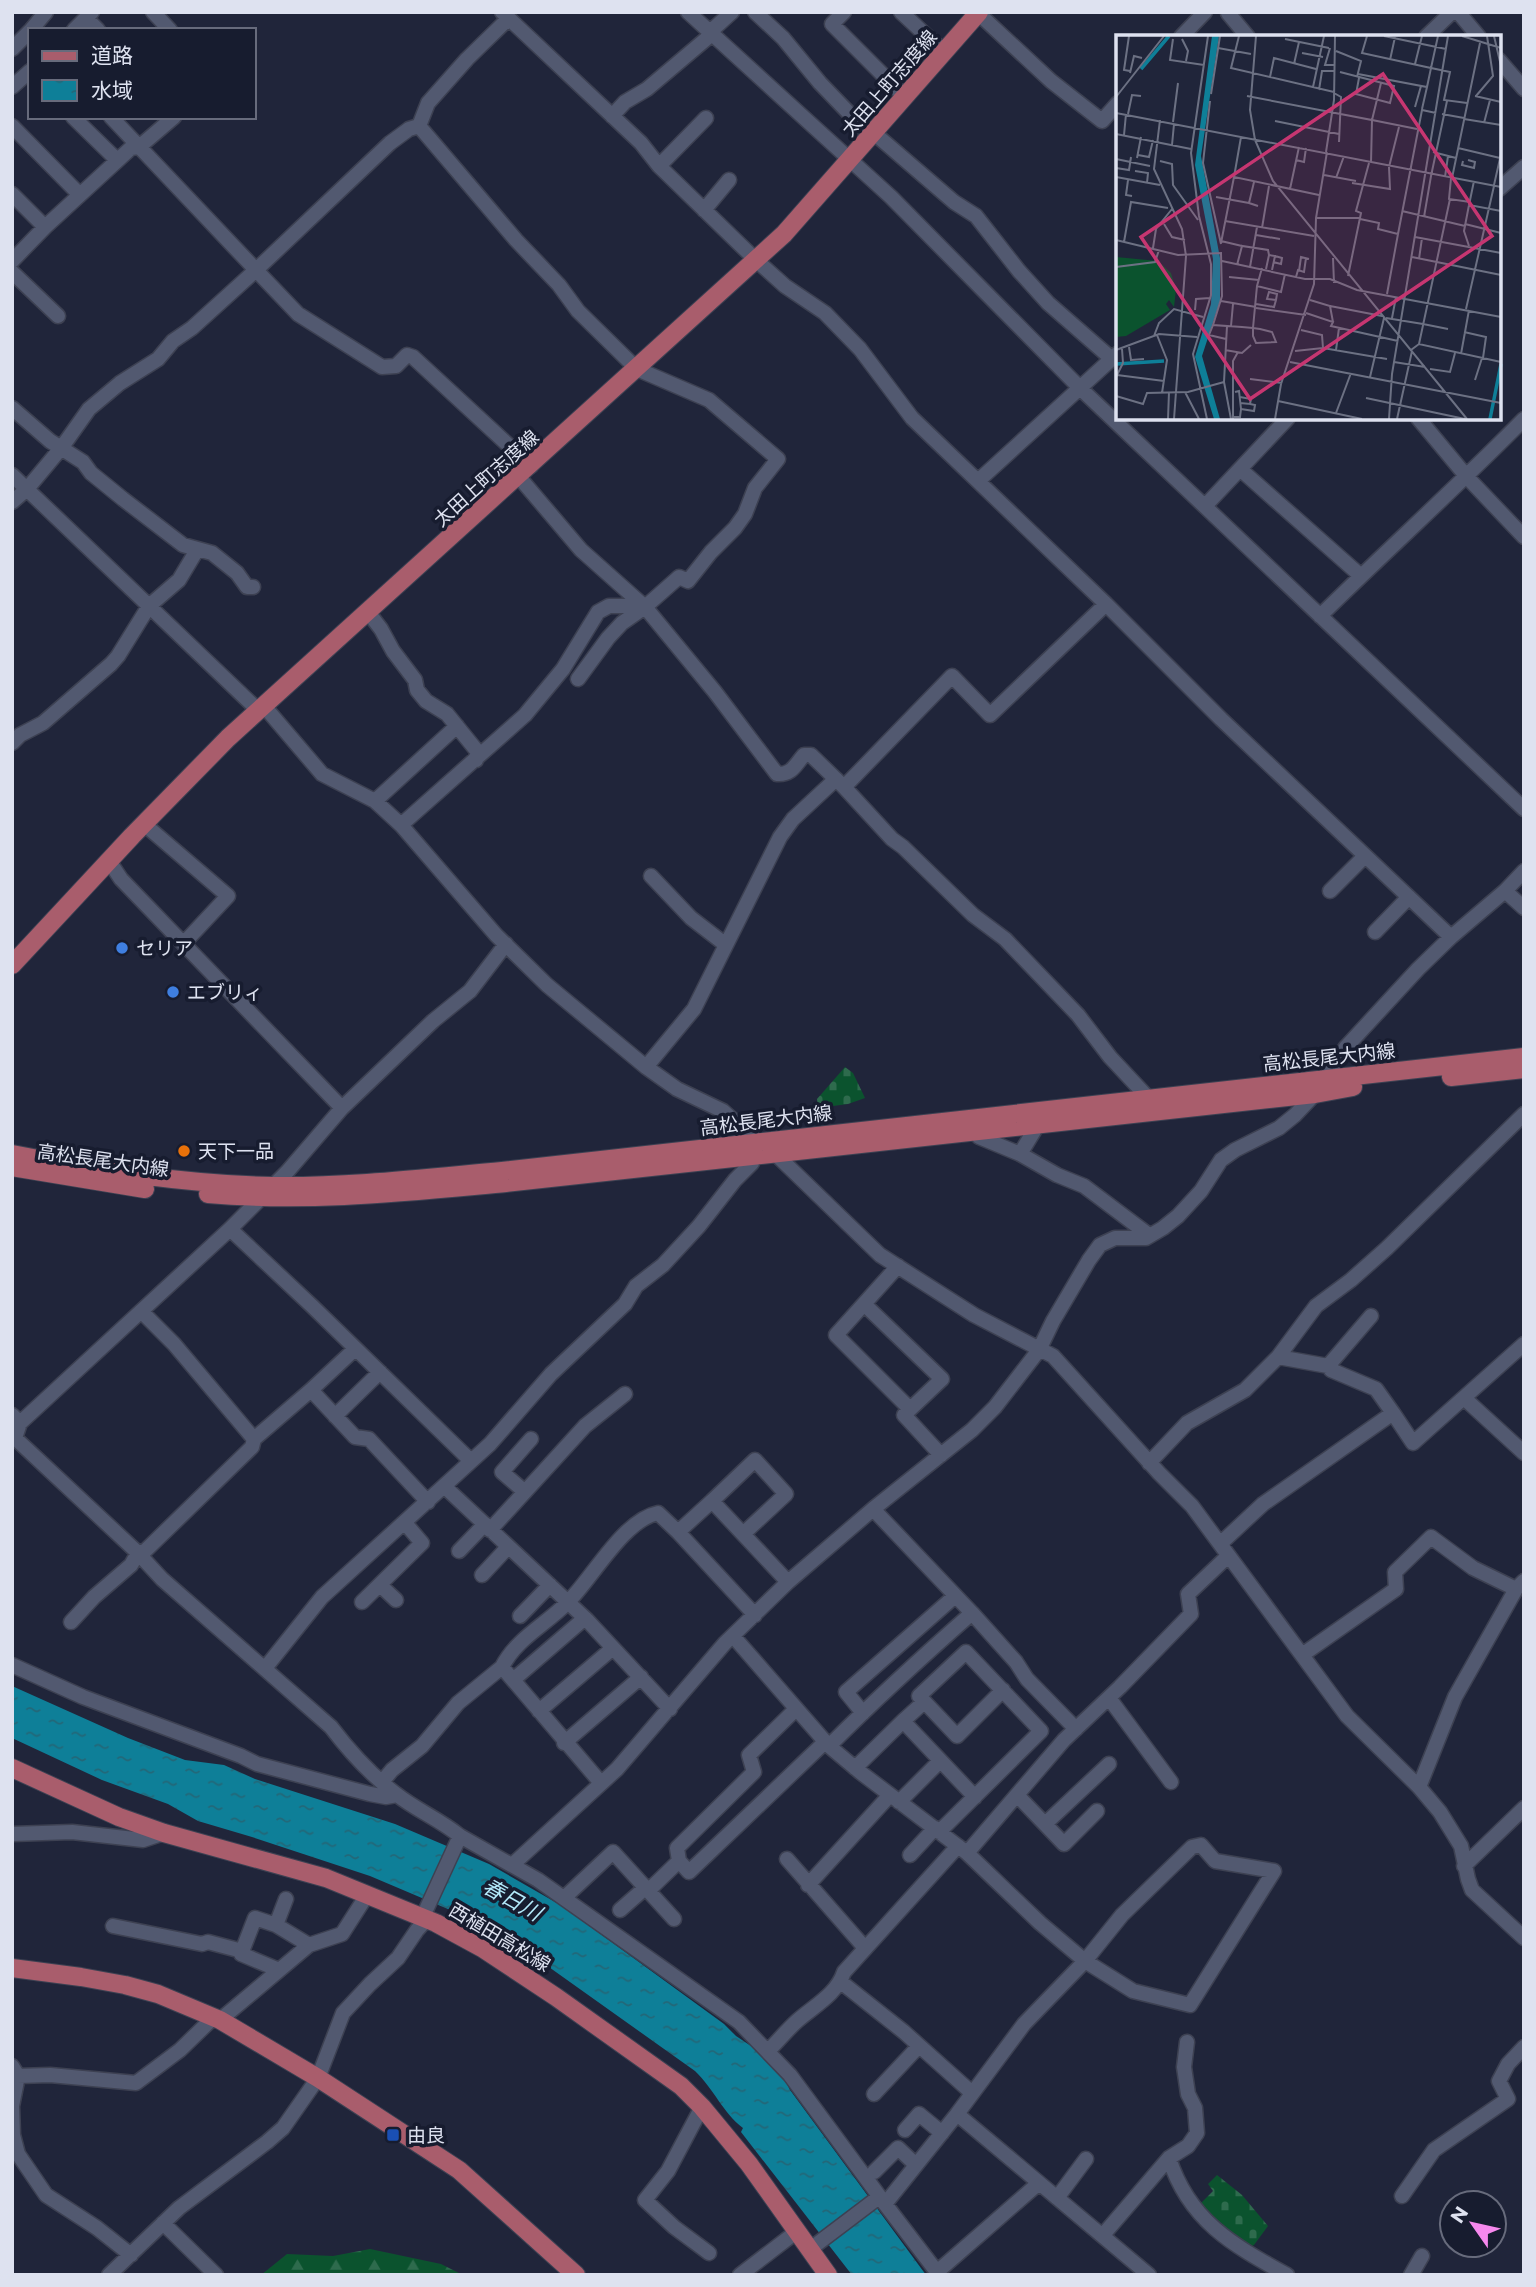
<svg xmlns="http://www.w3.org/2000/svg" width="1536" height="2287" font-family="Montserrat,'Noto Sans JP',sans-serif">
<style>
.forest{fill:url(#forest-firs)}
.cemetery{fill:url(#cemetery-stones)}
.water{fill:url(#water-ripples)}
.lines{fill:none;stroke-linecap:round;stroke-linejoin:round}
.minor-casing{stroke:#3d4152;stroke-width:17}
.major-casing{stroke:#3d4152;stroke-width:20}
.minor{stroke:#525970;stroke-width:14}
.major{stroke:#a95d6c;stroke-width:18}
.shop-dot{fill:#3f7fe0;stroke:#171c2f;stroke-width:2.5}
.food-dot{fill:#e8710a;stroke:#171c2f;stroke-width:2.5}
.transit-dot{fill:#1a4fb4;stroke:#171c2f;stroke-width:2.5}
.labels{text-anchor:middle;stroke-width:7;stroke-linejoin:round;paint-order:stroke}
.street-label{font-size:19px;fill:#dee2f0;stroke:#171c2f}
.poi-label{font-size:19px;fill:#dee2f0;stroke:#171c2f;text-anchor:start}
.water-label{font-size:21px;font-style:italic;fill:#b4eafb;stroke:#171c2f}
.inset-river{fill:none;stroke:#0e7f98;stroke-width:3.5}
.inset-road{fill:none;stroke:#6c7183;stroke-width:2}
.view{fill:#c63671;fill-opacity:0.15;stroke:#c63671;stroke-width:3.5}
.inset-edge{fill:none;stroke:#dee2f0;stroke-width:3.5}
</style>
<defs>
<pattern id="forest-firs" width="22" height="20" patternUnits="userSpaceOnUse" patternTransform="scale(1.75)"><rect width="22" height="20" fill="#0b532e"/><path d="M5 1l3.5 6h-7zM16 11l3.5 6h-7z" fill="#2e6b4d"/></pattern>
<pattern id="cemetery-stones" width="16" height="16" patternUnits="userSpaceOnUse" patternTransform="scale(1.75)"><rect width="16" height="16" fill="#0b532e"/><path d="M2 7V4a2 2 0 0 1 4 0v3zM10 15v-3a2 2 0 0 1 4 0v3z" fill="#2e6b4d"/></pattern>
<pattern id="water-ripples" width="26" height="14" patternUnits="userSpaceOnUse" patternTransform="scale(1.75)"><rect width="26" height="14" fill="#0e7f98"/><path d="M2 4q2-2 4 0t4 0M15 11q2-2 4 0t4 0" fill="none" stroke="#236778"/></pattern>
</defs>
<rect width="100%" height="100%" fill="#20253a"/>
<path class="forest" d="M370,2249L441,2264L463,2275H261L287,2254L333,2256Z"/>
<path class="cemetery" d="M845,1067L853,1073L865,1098L848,1104L818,1108L817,1099Z
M1217,2175L1242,2195L1268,2226L1254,2245L1248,2249L1216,2228L1200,2204L1213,2191L1208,2184Z"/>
<path class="water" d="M12,1686L128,1738L185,1760L224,1765L255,1779L395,1824L489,1864L562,1906L724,2024L736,2036L763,2054L784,2078L790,2090L926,2275H852L741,2132L743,2128C723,2113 714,2089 695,2071L532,1955L462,1915L370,1876L252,1837L198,1821L168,1804L102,1780L12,1738Z"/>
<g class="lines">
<defs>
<path id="minor" d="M153,12L170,30
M502,12L641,143L659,166L756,260L785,286L825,313L860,349L912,418L1106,604
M688,12L891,197L1081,389L1524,809
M755,12L783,38L820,83L871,136
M844,12L832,24L905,97
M901,12L944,52
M1458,12L1479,37
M978,13L1051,81L1102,121L1118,103
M1228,13L1248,37
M86,18L98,30
M508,19L467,59L428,103L419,126L409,129L390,143L256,270L298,314L382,367L396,366L407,355L413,357L531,466
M31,30L46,12
M74,30L92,12
M710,32L732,12
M1181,37L1205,12
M1426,37L1452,12
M12,49L30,31
M1499,60L1524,89
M12,87L30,71
M612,116L625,102L647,89L712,34
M73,117L117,160
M12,126L79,194
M419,126L516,240L559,285L578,311L637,369L709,400L778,459L755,488L745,514L735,528L711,552L688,581L679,577L645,607L622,623L608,638L578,679
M874,133L954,202L976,216L1019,271L1048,303L1112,359
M659,166L706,118
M1499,189L1524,167
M12,194L45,227
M704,210L729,180
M12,261L45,227L131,148L139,147L174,117
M12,272L58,316
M12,408L50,441L83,462L91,473L123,499L183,545L212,553L237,573L247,587H253
M1418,418L1467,477L1524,537
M1240,469L1361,576
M12,475L259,711
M519,477L581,550L645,607L715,692L777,774C792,775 795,765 804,755H811L844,787L892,839L903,847L973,915L1005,939L1078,1015L1110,1057L1153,1103
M978,481L1117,354
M12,502L27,489L62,447L89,409L120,383L158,359L173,341L192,328L256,270L111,117
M1205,506L1288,418
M368,612L381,629L393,651L415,680L417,690L426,701L447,714L477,751L476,760
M1320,616C1387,550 1458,486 1524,419
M264,706L322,774L375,801L401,825L496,935L547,985L646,1067L677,1089L723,1111L749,1134L762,1141L880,1255L974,1315L1053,1356L1063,1367L1159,1473L1192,1506L1347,1716L1419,1787L1440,1812L1461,1846L1468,1879L1472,1890L1524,1938
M12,743L20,735L43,723L111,664L118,656L149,606L179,580L197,550
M844,787L952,676L990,715L1106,604L1221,719L1451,937
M375,801L457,726
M144,824L228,896L184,943
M401,825L525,715L563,669L598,612L609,606H635
M109,861L121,879L342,1108
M651,876L691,918L726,945
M1330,891L1365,856
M1505,891L1524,908
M1375,932L1409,897
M646,1067L694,1009L780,837L793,819L836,779
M977,1129L979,1137L1020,1154L1057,1175L1084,1186L1145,1232L1146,1238
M1020,1154L1034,1131L1035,1124
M230,1229L312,1306L471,1461
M898,1266L836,1335L910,1409
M864,1304L942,1379L904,1415L941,1455
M141,1311L174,1344L254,1439L311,1390
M355,1349L311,1390L355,1437L369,1439L428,1502
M1278,1357L1316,1306L1351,1280L1387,1248L1524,1114
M1328,1366L1371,1316
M1464,1398L1524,1453
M12,1415L20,1423L230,1229L287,1172L342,1108L433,1021L470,991L506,944
M335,1416L380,1372
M20,1423L15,1438L137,1552L162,1579L331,1727C350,1752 371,1775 396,1794C416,1810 439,1819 460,1836
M1149,1463L1187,1423L1245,1390L1278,1357L1328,1366L1331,1370L1376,1389L1393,1413
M445,1487L587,1620L670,1709
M525,1492L502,1472L531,1439
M712,1501L755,1460L786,1494L743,1534
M490,1530L585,1426L625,1394
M1220,1544L1263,1504L1393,1413L1413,1443L1524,1344
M459,1551L485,1524
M482,1575L508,1547
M380,1585L396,1600
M362,1602L422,1543L405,1523
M972,1613L1016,1662L1027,1679L1076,1729
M755,1615L678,1532L712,1501L788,1582
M520,1616L550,1585
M71,1622L94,1597L131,1565L138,1553L146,1550L252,1447L254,1439
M1302,1655L1396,1589L1395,1572L1431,1537L1473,1568L1516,1589
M12,1665L83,1697L241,1756L257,1764L370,1794L386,1797L397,1795
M266,1667L322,1597L490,1444L551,1374L625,1304L636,1286L663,1265L699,1226L735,1180L752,1163V1155
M513,1680L585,1618
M1109,1698L1171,1782
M924,1702L903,1721L975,1797
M539,1711L613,1648
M863,1713L846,1692L955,1596
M564,1743L641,1677
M829,1746C875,1700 923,1656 972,1613L873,1509
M855,1768L903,1721
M382,1782L392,1770L422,1746L458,1703L502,1667
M601,1783L502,1667C516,1639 545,1625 567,1603C592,1579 623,1520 658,1513L678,1532
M1419,1787L1455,1697L1516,1589L1524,1581
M1017,1795L1064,1844L1097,1811
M899,1802L940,1761
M1045,1824L1109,1764
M939,1832L1041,1731L966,1652L919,1696L957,1736L1003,1690
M12,1834L72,1832L143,1840L164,1833
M967,1853L1064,1740L1120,1687L1191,1614L1188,1594L1228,1556
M910,1855L935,1828
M787,1859L865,1948
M679,1861L689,1872L825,1742
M512,1865L617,1769L725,1643L788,1582L873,1509L972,1430L995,1407L1039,1350L1053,1321L1089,1260L1100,1245L1115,1238H1146L1163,1228L1178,1216L1201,1191L1221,1160L1235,1150L1279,1128L1295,1115L1315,1094L1346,1047L1418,969L1451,937L1505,891L1524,871
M1464,1866L1524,1808
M808,1885L890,1795
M648,1891L679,1861L677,1848L754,1772L749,1755L796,1709
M564,1898L613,1852L674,1919
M286,1899L276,1925L309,1945L342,1934L367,1895
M620,1910L645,1888
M276,1925L255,1918L241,1954L279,1970
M113,1926L202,1944L208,1942L242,1951
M841,1982L904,2032L972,2093
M220,2020L309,1945
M769,2050C778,2041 787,2030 797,2021C814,2006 837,1994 844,1972L958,1846
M12,2066L18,2076L12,2106L13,2135L18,2154L46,2195L97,2228L131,2255
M18,2076L50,2075L136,2083L180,2050L214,2017
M874,2094L919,2046
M702,2107L668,2171L645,2200L674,2227L709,2253
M957,2114L1149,2275
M905,2130L919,2114L942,2133
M1169,2158C1189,2221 1233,2245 1287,2275
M874,2172L898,2148L916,2165
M1402,2196L1434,2150L1508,2099L1499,2081L1508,2064L1524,2047
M1057,2198L1086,2159
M885,2204L937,2272L1039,2183
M163,2223L216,2275
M1103,2235L1169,2158L1188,2146L1197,2133L1195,2108L1188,2094L1184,2067L1187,2042
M809,2250L879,2197
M109,2275L179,2208L267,2142L283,2128L318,2078L343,2013L370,1984L398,1958L417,1930L427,1919L425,1912L460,1836L538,1880L739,2022L790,2075L885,2204L957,2114L1024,2024L1085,1961L1122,1915L1192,1847L1201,1845L1215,1861L1274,1871L1190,2005L1133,1991L1085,1961L1040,1923L967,1853L860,1772L829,1746L733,1636
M740,2275L796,2232
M1411,2275L1422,2256"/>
<path id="major" d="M12,965L132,836L228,738L784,234L979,12
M1451,1077L1524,1069
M12,1154C98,1171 184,1184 272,1186C349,1187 425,1178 502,1171L1524,1057
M12,1167L145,1189
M208,1194C308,1203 407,1192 506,1183L1315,1094L1353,1087
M12,1768L119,1817L164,1833L326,1878L436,1923L482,1948L556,1997L681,2086L702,2107L749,2164L828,2275
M12,1968L81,1977L125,1985L158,1994L220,2020L318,2078L459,2170L576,2275"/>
</defs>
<use href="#minor" class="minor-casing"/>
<use href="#major" class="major-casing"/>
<use href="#minor" class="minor"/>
<use href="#major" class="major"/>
</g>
<g class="shop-dot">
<circle cx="122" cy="948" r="7"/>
<circle cx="173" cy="992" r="7"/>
</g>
<circle class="food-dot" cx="184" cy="1151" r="7"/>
<rect class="transit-dot" x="386" y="2128" width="14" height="14" rx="3.5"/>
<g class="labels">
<g class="street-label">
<text transform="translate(889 83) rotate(-49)" y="7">太田上町志度線</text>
<text transform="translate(486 478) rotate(-42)" y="7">太田上町志度線</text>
<text transform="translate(1329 1057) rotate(-6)" y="7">高松長尾大内線</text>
<text transform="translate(766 1120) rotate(-7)" y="7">高松長尾大内線</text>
<text transform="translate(103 1160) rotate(8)" y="7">高松長尾大内線</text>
<text transform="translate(500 1937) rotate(31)" y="7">西植田高松線</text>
</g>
<g class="poi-label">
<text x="136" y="955">セリア</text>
<text x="187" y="999">エブリィ</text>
<text x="198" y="1158">天下一品</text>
<text x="407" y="2142">由良</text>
</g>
<g class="water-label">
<text transform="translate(512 1900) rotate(29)" y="7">春日川</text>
</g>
</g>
<g transform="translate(1116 35)">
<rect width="385" height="385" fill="#20253a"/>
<path d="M0,222L42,226L55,238L60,255L58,272L53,265L50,269L54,275L10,301L0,302Z" fill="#0b532e"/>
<path d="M96,1H103L85,121L104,223V266L86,321L104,384H98L79,322L95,269L97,224L79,130Z" fill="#0e7f98"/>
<path class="inset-river" d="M25,34L53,1M0,329L48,326M374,384L385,329"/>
<path class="inset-road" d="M13,1L8,35L14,36M123,1L115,33L218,57M140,1L134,75L139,105L157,146L351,384M251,1L246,18L315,33L322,1M268,1L330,14M346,1L385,13M378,1L385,31M57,4L54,25L88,30M66,4L72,16L70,26M169,4L213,13M102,13L135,19M214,13L209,30H219M220,16L245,26L241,42M186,18L207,22M274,25L279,2M178,29L183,7M299,29L306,1M224,37L278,51L274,68L240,59L243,43M14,38L18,21L26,23M242,39L311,52L315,33L334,37L328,65L351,68M154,42L158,23L200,34M197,52L208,1M203,55L206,36H219M218,58L225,62L223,107M95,59L104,1M131,61L256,85L265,48M359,61L385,67M360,61L377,41L371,1M0,62L48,1M94,66L87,128L105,209M299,72L305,51M306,74L311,52M0,78L385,152M12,79L16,60L25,61M326,79L348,83M348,84L385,90M44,85L38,134L66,194L70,221L58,384M159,86L223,99M57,87L62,48M368,88L374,65M0,99L75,114M8,100L10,79M125,102L118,142L203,160M56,110L58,89M342,113L384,123M210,117L218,65L219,1M317,117L340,123M22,120L33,122L37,105M21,123L25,102M0,124L34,131M180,125L188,127L190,113M44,126L56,129L57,150L82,185M347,126L346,130L358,133L359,127L352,125M255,128L256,85L301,94M0,133L13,135L15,122M19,136L32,138L31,148M208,140L240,146M315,141L331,66M0,142L44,150M329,142L332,121M220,143L228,121M335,143L333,164L354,167M336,143L364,8M12,145L10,160L16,161M358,146L353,170L385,176M138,147L133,168L142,171M236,148L274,154L273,132L283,92M378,150L385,119M174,154L183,112M100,162L133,168M286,176L349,191M308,182L315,141M200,183H244M244,184L263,188L262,194L282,199L271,259M109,186L198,201M48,189L56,202L69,205M349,189L385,198M146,193L153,151M282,199L306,75L320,78M140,200L164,204M299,202L385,218M0,205L62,220L105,218L106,261L97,290L126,292L137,293L144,294L156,297L160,307L140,308L137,301V293L141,251L146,233M105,206L126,211M8,207L15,167L52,173M105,208L118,142M353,211L348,196L353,170M37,213L40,194L56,174M296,222L385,240M217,223L218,248M303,224L306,203M106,226L189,244H214L241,255L385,282M157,227L165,229L166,223L159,221M121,230L126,211L152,215L153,220M0,232L39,227L43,215M134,232L141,192M150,234L153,220L159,221L156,235M183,236L185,222L193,224M232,241L245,178L240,176L253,128M113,242L143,245M180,242L182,235L188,237L190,223M141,251L165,257L169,239M194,265L214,271L217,287M105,266L140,272M140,269L158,272L160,265L161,259L153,257L151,264L160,265M214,271L266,281M140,273L190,280M350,274L378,151M79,275L80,264L94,263M190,278L217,287L215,291L282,306M270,283L307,289M276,283L280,262M307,289L332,294M97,290L93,300L110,304M111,291L108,347L115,384M115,291L117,269M185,295L206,300L207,313M348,297L370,302L367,323M41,300L51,325L46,358M38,301L43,288L58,274L87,282M303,309L334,164M13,312L15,325L28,324M0,315L43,299L81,302M109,315L126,318L135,310M220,315L223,293M295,315L303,309L385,327M179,316L207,313L271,324M345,319L353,275M174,327L385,368M278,327L309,332M314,334L334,337L339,318M1,340L48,346M0,342L7,328L6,314M254,342L268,283M134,344L166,348M359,345L366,323M69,357L83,384M0,361L27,369L31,358L72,357L108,347M124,362L135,364L134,369L124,368M250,363L349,384M162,366L246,384M125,374L138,376L139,370L134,369M220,378L235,338M117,382H124L125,374L123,356L119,357M52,384L53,357M91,384L77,319L95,260V229L83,181L75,118L92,1M117,384V326L122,317M159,384L165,349L198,249L200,183L211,117M273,384L276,339L332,1M281,384L296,316"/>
<path class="view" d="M267,39L376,201L134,364L25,202Z"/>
<rect width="385" height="385" class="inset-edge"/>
</g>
<rect width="1536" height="2287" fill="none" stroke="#dee2f0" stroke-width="28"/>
<rect x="28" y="28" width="228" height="91" fill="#171c2f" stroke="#676b7c" stroke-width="2"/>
<rect x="42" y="51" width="35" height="10" fill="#a95d6c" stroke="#676b7c" stroke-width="2"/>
<text x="91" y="63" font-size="21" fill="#dee2f0">道路</text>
<rect x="42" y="80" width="35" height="21" fill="url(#water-ripples)" stroke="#676b7c" stroke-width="2"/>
<text x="91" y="98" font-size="21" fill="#dee2f0">水域</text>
<g transform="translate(1473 2224) rotate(304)"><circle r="33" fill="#171c2f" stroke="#676b7c" stroke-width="2"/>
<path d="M0-5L12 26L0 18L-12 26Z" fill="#f688ed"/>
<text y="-10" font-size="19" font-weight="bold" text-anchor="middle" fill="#dee2f0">N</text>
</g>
</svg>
